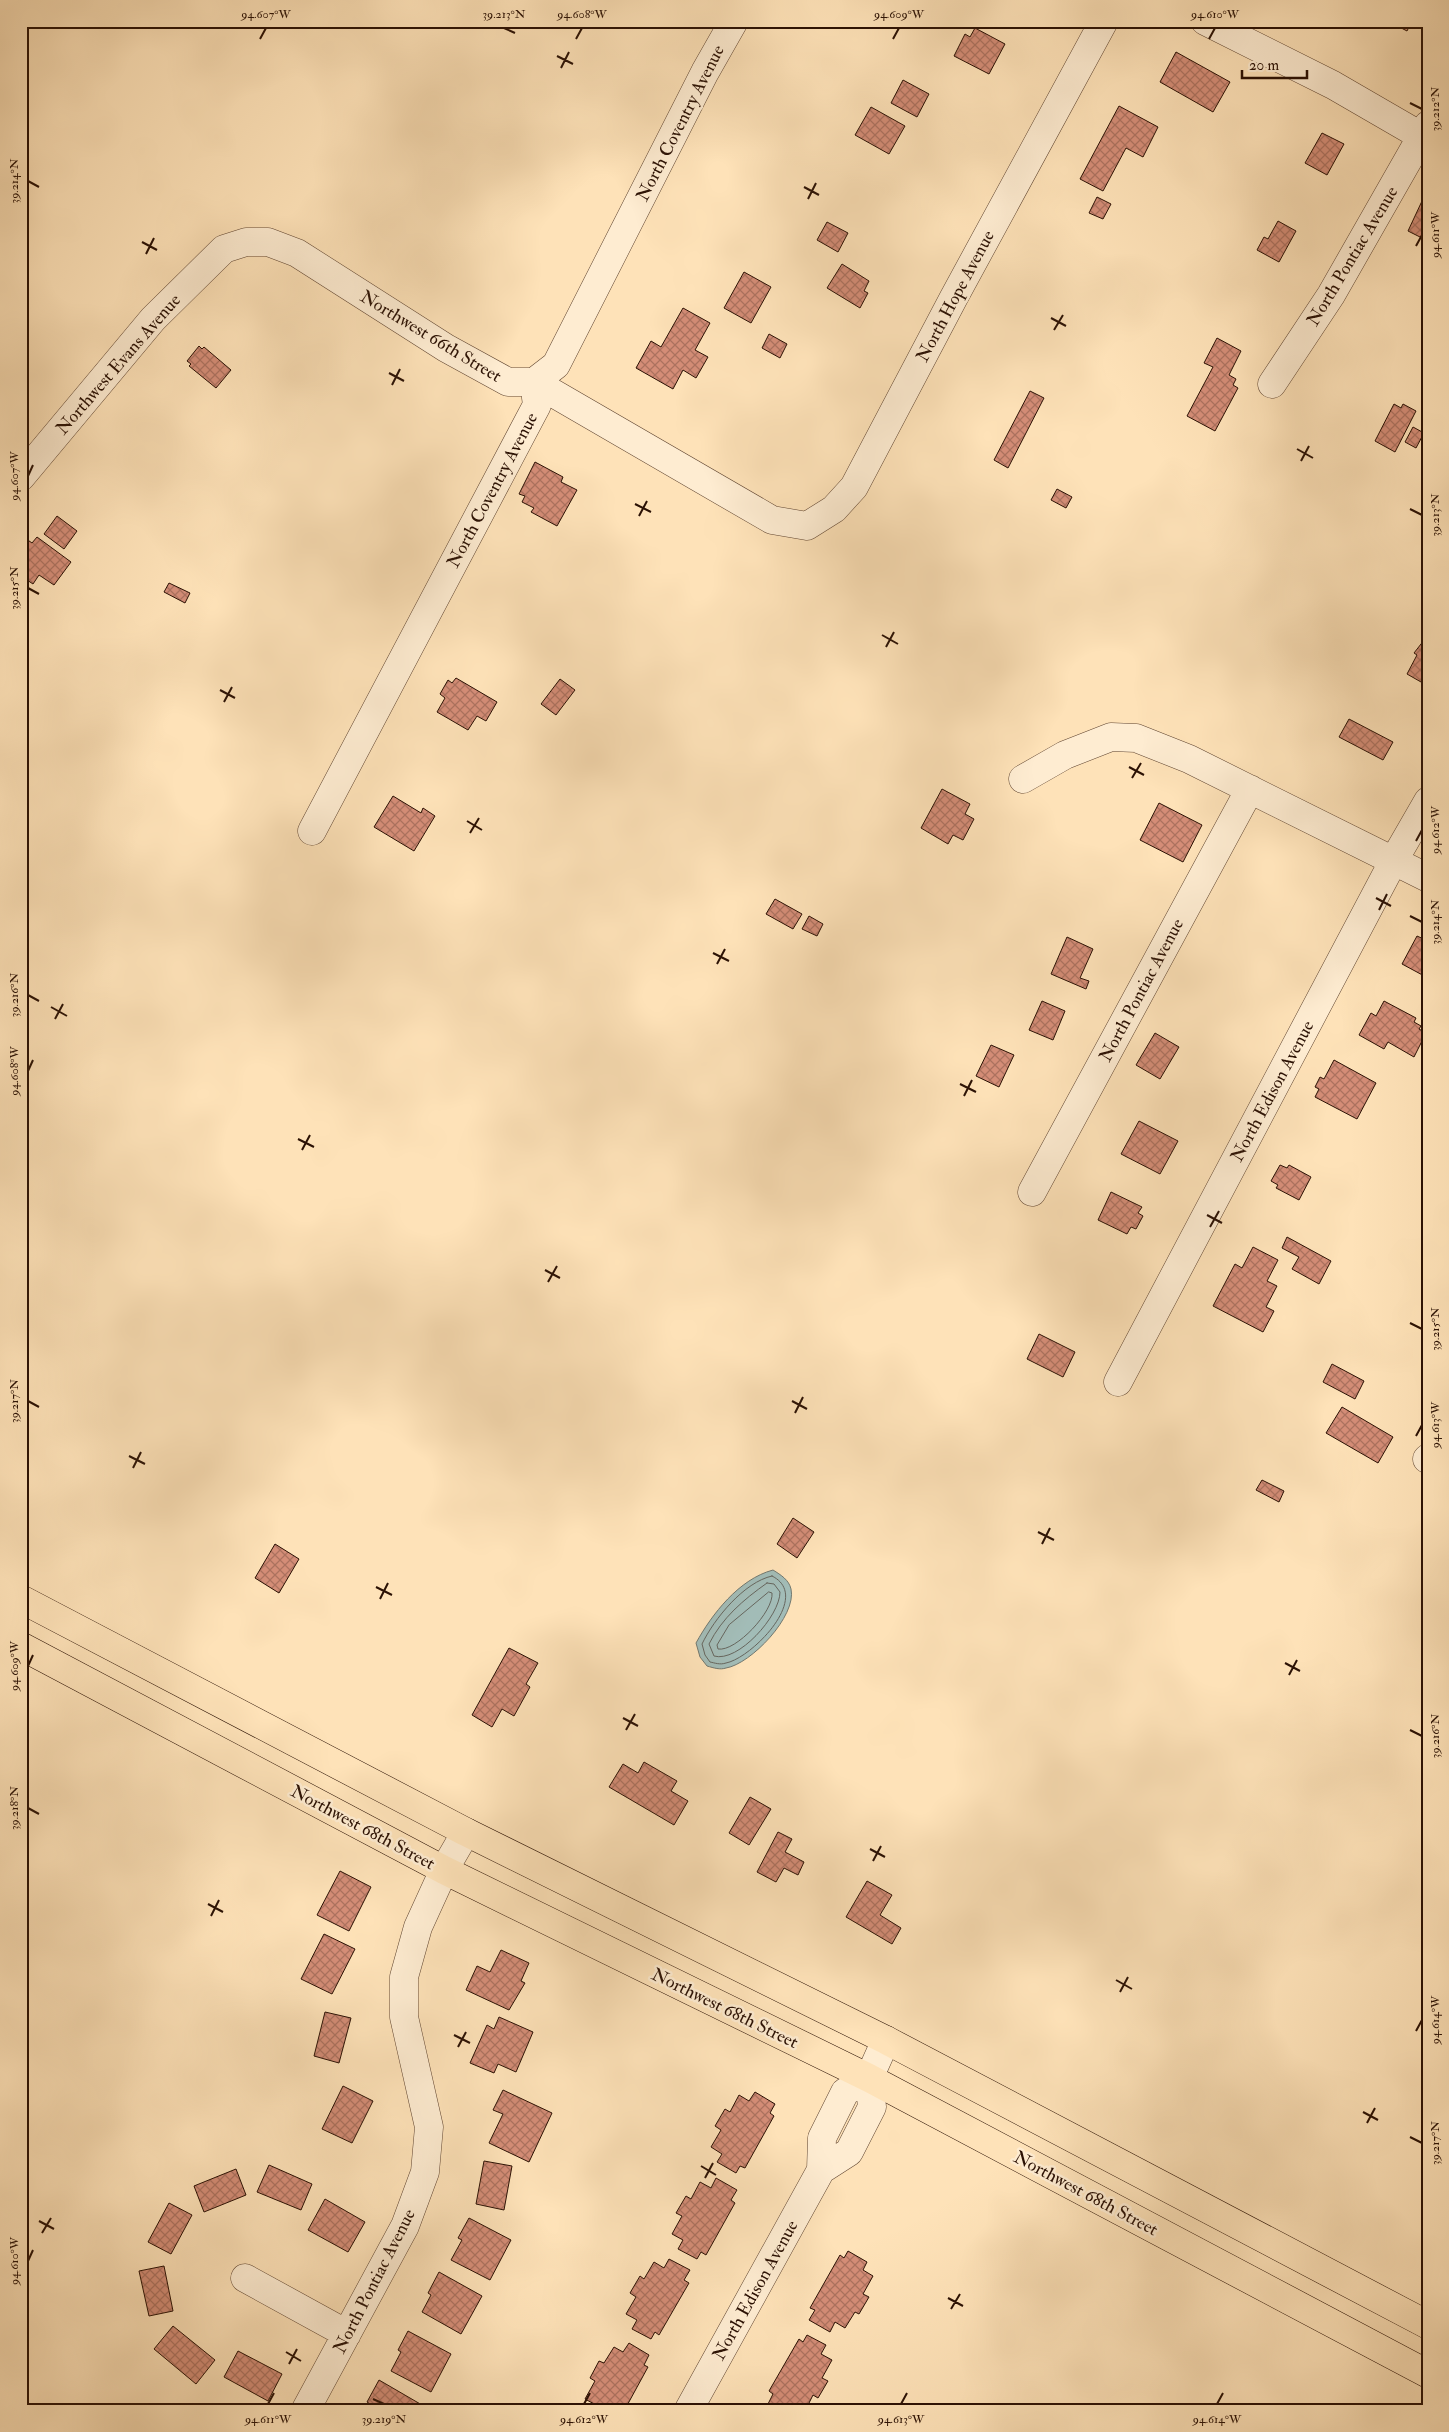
<svg xmlns="http://www.w3.org/2000/svg" width="1449" height="2432" font-family="'IM FELL Double Pica',serif">
<style>
.water{fill:#a2bcb7;stroke:#72786f}
.lines{fill:none;stroke-linecap:round;stroke-linejoin:round}
.shore{stroke:#66665e;stroke-width:1}
.building{fill:url(#building-cross-hatch);stroke:#2b1104}
.minor-casing{stroke:#604531;stroke-width:29}
.major-casing{stroke:#2b1104;stroke-width:29}
.minor{stroke:#feecd1;stroke-width:28}
.major{stroke:#fee2b8;stroke-width:28}
.ticks{fill:none;stroke:#2b1104;stroke-width:2}
.labels{text-anchor:middle;stroke-width:5;stroke-linejoin:round;paint-order:stroke}
.street-label{font-size:18px;fill:#2b1104;stroke:#feecd1}
.neatline{fill:none;stroke:#2b1104;stroke-width:2}
.ticks-label{font-size:12px;text-anchor:middle;fill:#2b1104}
</style>
<defs>
<pattern id="building-cross-hatch" width="8" height="8" patternUnits="userSpaceOnUse" patternTransform="scale(1.25)"><rect width="8" height="8" fill="#d48d77"/><path d="M0 0l8 8M0 8l8-8" fill="none" stroke="#ac725f"/></pattern>
</defs>
<rect width="100%" height="100%" fill="#fee2b8"/>
<filter id="stains"><feTurbulence type="fractalNoise" baseFrequency=".004" numOctaves="4"/><feColorMatrix values="0 0 0 0 .2 0 0 0 0 .09 0 0 0 0 .02 0 0 0 .5 -.17"/></filter>
<radialGradient id="worn" r=".72"><stop offset=".6" stop-color="#630" stop-opacity="0"/><stop offset="1" stop-color="#630" stop-opacity=".3"/></radialGradient>
<path class="water" d="M773,1570C781,1575 789,1580 791,1589C797,1616 751,1664 726,1668C720,1670 714,1668 707,1666L700,1657L696,1643C712,1614 739,1579 773,1570Z"/>
<g class="lines">
<path class="shore" d="M772,1576C813,1596 752,1658 726,1663C720,1665 715,1663 710,1662L705,1655L702,1644C714,1619 744,1582 772,1576Z
M767,1583L774,1584L780,1592C780,1616 738,1663 714,1656L709,1644C722,1618 743,1600 767,1583Z
M769,1592L772,1593C774,1611 736,1652 718,1649L717,1645L729,1625Z"/>
</g>
<path class="building" d="M1388,21H1412L1407,31Z
M975,28L1005,44L989,74L954,56L965,34L970,37Z
M1176,52L1230,82L1213,112L1160,82Z
M903,80L929,94L917,117L891,103Z
M1119,106L1158,127L1143,157L1126,148L1103,191L1080,179Z
M871,107L905,126L889,154L855,135Z
M1322,133L1344,144L1327,175L1305,163Z
M1097,197L1111,204L1103,219L1089,213Z
M1422,201L1428,204V241L1408,231Z
M1278,221L1296,231L1279,262L1257,250L1264,237L1268,239Z
M827,222L848,233L838,252L817,240Z
M842,264L869,281L864,291L868,293L860,308L827,288Z
M744,272L771,287L751,323L724,308Z
M683,308L710,323L695,350L708,357L696,378L683,370L673,389L636,368L651,341L661,347Z
M769,334L787,344L780,358L762,348Z
M1217,338L1241,351L1229,375L1236,379L1233,385L1238,388L1215,431L1187,416L1213,367L1204,363Z
M199,346L202,349L204,347L231,370L216,388L189,366L191,364L187,361Z
M1030,391L1044,398L1008,468L994,460Z
M1394,404L1401,408L1403,404L1416,411L1395,452L1375,441Z
M1413,427L1424,433L1416,448L1405,442Z
M535,462L563,477L561,482L577,490L557,526L531,512L534,508L522,502L525,496L519,494Z
M1057,489L1072,497L1066,508L1051,500Z
M57,516L77,531L64,549L44,534Z
M37,537L71,562L54,585L39,575L33,584L21,576V543L25,538L32,543Z
M169,583L190,593L185,603L164,592Z
M1428,635V686L1407,674L1417,655L1414,653Z
M456,678L497,702L486,721L477,716L468,730L437,712L445,698L440,694L448,680L452,683Z
M560,679L575,690L556,715L541,704Z
M1349,719L1393,742L1383,760L1339,737Z
M942,789L970,804L965,814L974,819L963,840L953,835L948,844L921,828Z
M393,796L421,813L423,808L435,816L414,851L374,827Z
M1159,803L1202,825L1183,862L1140,840Z
M775,899L802,914L793,929L766,914Z
M809,916L823,924L817,936L802,929Z
M1417,936L1428,941V978L1402,964Z
M1067,937L1093,949L1080,978L1089,981L1086,989L1051,974Z
M1042,1001L1065,1011L1053,1040L1029,1030Z
M1384,1001L1416,1018L1414,1022L1421,1026L1419,1029L1426,1033L1414,1057L1388,1042L1384,1049L1359,1035L1371,1013L1376,1016Z
M1155,1033L1179,1047L1160,1079L1136,1065Z
M991,1045L1014,1055L999,1087L976,1076Z
M1334,1060L1376,1083L1357,1119L1315,1097L1319,1089L1315,1087L1320,1077L1324,1079Z
M1139,1121L1178,1141L1160,1174L1121,1154Z
M1280,1165L1287,1168L1289,1165L1311,1177L1299,1200L1276,1188L1278,1185L1271,1181Z
M1111,1192L1142,1207L1138,1213L1143,1216L1136,1229L1131,1227L1127,1234L1098,1220Z
M1287,1237L1331,1261L1319,1284L1292,1269L1299,1257L1282,1248Z
M1253,1247L1278,1260L1267,1281L1277,1286L1266,1307L1274,1311L1263,1332L1213,1306L1235,1264L1242,1268Z
M1039,1334L1075,1352L1063,1377L1027,1359Z
M1332,1364L1364,1381L1355,1399L1323,1382Z
M1342,1407L1393,1437L1378,1463L1326,1433Z
M1262,1480L1284,1491L1279,1502L1256,1490Z
M793,1518L814,1532L797,1558L777,1544Z
M275,1544L299,1559L279,1593L255,1578Z
M509,1648L538,1663L526,1684L530,1687L514,1716L502,1709L492,1727L472,1715Z
M644,1762L677,1781L671,1791L688,1801L674,1825L609,1787L623,1764L638,1773Z
M750,1797L771,1809L749,1845L729,1833Z
M778,1832L792,1839L785,1852L804,1862L798,1875L784,1868L776,1882L757,1872Z
M340,1871L371,1887L349,1931L317,1915Z
M867,1881L892,1895L880,1915L901,1928L892,1944L846,1917Z
M324,1934L355,1949L332,1994L301,1979Z
M501,1950L529,1963L521,1981L525,1983L509,2010L466,1990L477,1966L490,1972Z
M325,2012L351,2018L339,2063L314,2056Z
M499,2017L533,2032L516,2072L498,2064L494,2073L470,2063L487,2025L494,2029Z
M343,2086L373,2101L352,2143L322,2129Z
M503,2090L552,2113L529,2162L489,2143L503,2114L493,2110Z
M755,2092L775,2104L770,2113L774,2116L745,2168L740,2166L736,2173L717,2162L722,2154L711,2147L721,2130L715,2126L725,2109L730,2112L739,2095L749,2101Z
M484,2161L512,2166L504,2210L476,2204Z
M269,2165L312,2184L301,2210L257,2192Z
M236,2169L246,2195L204,2212L194,2186Z
M716,2178L737,2190L731,2200L735,2203L706,2255L701,2252L697,2259L678,2249L683,2240L672,2234L682,2216L676,2213L686,2196L691,2199L700,2182L711,2188Z
M325,2199L365,2222L348,2252L308,2230Z
M169,2203L192,2215L171,2254L148,2242Z
M469,2218L511,2240L490,2280L451,2260L462,2240L458,2238Z
M848,2251L867,2262L863,2270L873,2276L863,2294L869,2297L859,2314L855,2312L845,2328L835,2322L830,2332L809,2320L815,2310L810,2308L840,2255L844,2258Z
M669,2259L690,2270L684,2280L689,2283L659,2335L655,2332L651,2339L632,2329L637,2320L626,2314L636,2297L630,2293L640,2276L644,2279L654,2262L664,2268Z
M164,2266L173,2311L149,2316L139,2271Z
M439,2272L482,2296L461,2334L422,2312L431,2295L428,2293Z
M173,2326L215,2360L196,2384L154,2349Z
M408,2331L451,2354L431,2392L391,2371L401,2352L398,2350Z
M807,2335L826,2345L821,2354L832,2360L822,2378L828,2381L818,2398L813,2395L805,2411L794,2406L791,2411H780L768,2404L773,2394L769,2391L799,2339L803,2342Z
M629,2343L649,2355L644,2365L648,2367L624,2411H593L596,2405L585,2399L595,2381L590,2378L599,2361L604,2363L614,2347L623,2352Z
M238,2351L282,2374L268,2401L224,2377Z
M379,2380L422,2405L419,2411H377L378,2409L367,2402Z"/>
<g class="lines">
<defs>
<path id="minor" d="M1205,21L1333,85L1428,140
M1272,384L1331,295L1428,125
M21,477L153,319L224,249L246,242H268L297,253L446,348L508,382H534L772,520L807,526L834,509L854,487L953,299L1104,21
M1023,779L1065,755L1111,737L1136,738L1189,759L1428,878
M312,831L537,405L534,382L556,365L705,72L734,21
M1032,1192L1250,789
M1118,1382L1394,860L1428,801
M1427,1459L1428,1458
M821,2170L849,2152L872,2107L869,2078L886,2040
M245,2278L347,2334
M305,2411L405,2226L425,2172L429,2127L404,2017V1977L418,1927L444,1870L466,1832
M688,2411L821,2170L822,2138L845,2092L869,2078"/>
<path id="major" d="M21,1599L466,1832L886,2040L1428,2325
M21,1646L444,1870L869,2078L1428,2374"/>
</defs>
<use href="#minor" class="minor-casing"/>
<use href="#major" class="major-casing"/>
<use href="#minor" class="minor"/>
<use href="#major" class="major"/>
</g>
<path class="ticks" d="M504,28L515,33M260,39L266,28M576,39L582,28M893,39L899,28M1209,39L1215,28M557,56L573,64M561,68L569,52M1410,103L1422,109M28,181L39,187M804,187L819,195M808,199L816,183M142,242L157,250M1416,246L1422,235M146,254L154,238M1051,318L1066,326M1054,330L1063,315M389,373L404,381M392,385L400,369M1297,449L1313,458M1301,461L1309,446M28,476L33,465M635,504L651,512M1410,509L1422,515M639,516L647,501M28,588L39,594M882,635L898,644M886,647L894,632M220,690L235,698M224,702L232,687M1129,767L1144,775M1132,778L1141,763M467,821L482,830M470,833L479,818M1416,841L1422,830M1376,898L1391,906M1379,910L1387,894M1410,916L1422,922M713,953L729,961M717,964L725,949M28,995L39,1001M51,1007L67,1016M55,1019L63,1004M28,1071L33,1060M960,1084L976,1092M964,1096L972,1080M298,1139L314,1147M302,1150L310,1135M1207,1215L1222,1223M1210,1227L1219,1211M545,1270L560,1278M548,1282L557,1266M1410,1323L1422,1329M28,1401L39,1407M792,1401L807,1409M795,1413L803,1397M1416,1436L1422,1425M129,1456L145,1464M133,1468L141,1452M1038,1532L1054,1540M1042,1544L1050,1528M376,1587L392,1595M380,1599L388,1583M1285,1663L1300,1671M28,1666L33,1655M1289,1675L1297,1660M623,1718L638,1726M626,1730L635,1714M1410,1730L1422,1736M28,1808L39,1814M870,1849L885,1857M873,1861L881,1846M208,1904L223,1912M211,1916L219,1900M1116,1980L1132,1989M1120,1992L1128,1977M1416,2031L1422,2020M454,2035L470,2043M458,2047L466,2032M1363,2112L1378,2120M1367,2123L1375,2108M1410,2137L1422,2143M701,2166L716,2175M705,2178L713,2163M39,2221L54,2229M42,2233L51,2218M28,2261L33,2250M948,2298L963,2306M951,2309L960,2294M286,2352L301,2361M289,2364L297,2349M373,2399L384,2404M268,2404L274,2393M584,2404L590,2393M901,2404L907,2393M1217,2404L1223,2393"/>
<g class="labels">
<g class="street-label">
<text transform="translate(680 123) rotate(-63)" y="6">North Coventry Avenue</text>
<text transform="translate(1352 256) rotate(-59)" y="6">North Pontiac Avenue</text>
<text transform="translate(955 296) rotate(-62)" y="6">North Hope Avenue</text>
<text transform="translate(431 336) rotate(31)" y="6">Northwest 66th Street</text>
<text transform="translate(118 364) rotate(-49)" y="6">Northwest Evans Avenue</text>
<text transform="translate(492 490) rotate(-62)" y="6">North Coventry Avenue</text>
<text transform="translate(1141 990) rotate(-62)" y="6">North Pontiac Avenue</text>
<text transform="translate(1272 1091) rotate(-62)" y="6">North Edison Avenue</text>
<text transform="translate(363 1827) rotate(28)" y="6">Northwest 68th Street</text>
<text transform="translate(725 2008) rotate(26)" y="6">Northwest 68th Street</text>
<text transform="translate(1086 2193) rotate(28)" y="6">Northwest 68th Street</text>
<text transform="translate(374 2281) rotate(-63)" y="6">North Pontiac Avenue</text>
<text transform="translate(755 2290) rotate(-61)" y="6">North Edison Avenue</text>
</g>
</g>
<rect width="1449" height="2432" fill="none" stroke="#fee2b8" stroke-width="55"/>
<path d="M1242 70v8h65v-8" fill="none" stroke="#2b1104" stroke-width="2.5"/>
<text x="1249" y="70" font-size="15" fill="#2b1104" stroke="#feecd1" stroke-width="4" paint-order="stroke">20 m</text>
<rect x="28" y="28" width="1394" height="2376" class="neatline"/>
<g class="ticks-label">
<text x="266" y="18">94.607°W</text>
<text x="504" y="18">39.213°N</text>
<text x="582" y="18">94.608°W</text>
<text x="899" y="18">94.609°W</text>
<text x="1215" y="18">94.610°W</text>
<text transform="translate(1435 109) rotate(-90)" y="4">39.212°N</text>
<text transform="translate(14 181) rotate(-90)" y="4">39.214°N</text>
<text transform="translate(1435 235) rotate(-90)" y="4">94.611°W</text>
<text transform="translate(14 476) rotate(-90)" y="4">94.607°W</text>
<text transform="translate(1435 515) rotate(-90)" y="4">39.213°N</text>
<text transform="translate(14 588) rotate(-90)" y="4">39.215°N</text>
<text transform="translate(1435 830) rotate(-90)" y="4">94.612°W</text>
<text transform="translate(1435 922) rotate(-90)" y="4">39.214°N</text>
<text transform="translate(14 995) rotate(-90)" y="4">39.216°N</text>
<text transform="translate(14 1071) rotate(-90)" y="4">94.608°W</text>
<text transform="translate(1435 1329) rotate(-90)" y="4">39.215°N</text>
<text transform="translate(14 1401) rotate(-90)" y="4">39.217°N</text>
<text transform="translate(1435 1425) rotate(-90)" y="4">94.613°W</text>
<text transform="translate(14 1666) rotate(-90)" y="4">94.609°W</text>
<text transform="translate(1435 1736) rotate(-90)" y="4">39.216°N</text>
<text transform="translate(14 1808) rotate(-90)" y="4">39.218°N</text>
<text transform="translate(1435 2020) rotate(-90)" y="4">94.614°W</text>
<text transform="translate(1435 2143) rotate(-90)" y="4">39.217°N</text>
<text transform="translate(14 2261) rotate(-90)" y="4">94.610°W</text>
<text x="268" y="2423">94.611°W</text>
<text x="384" y="2423">39.219°N</text>
<text x="584" y="2423">94.612°W</text>
<text x="901" y="2423">94.613°W</text>
<text x="1217" y="2423">94.614°W</text>
</g>
<rect width="100%" height="100%" filter="url(#stains)"/>
<rect width="100%" height="100%" fill="url(#worn)"/>
</svg>
